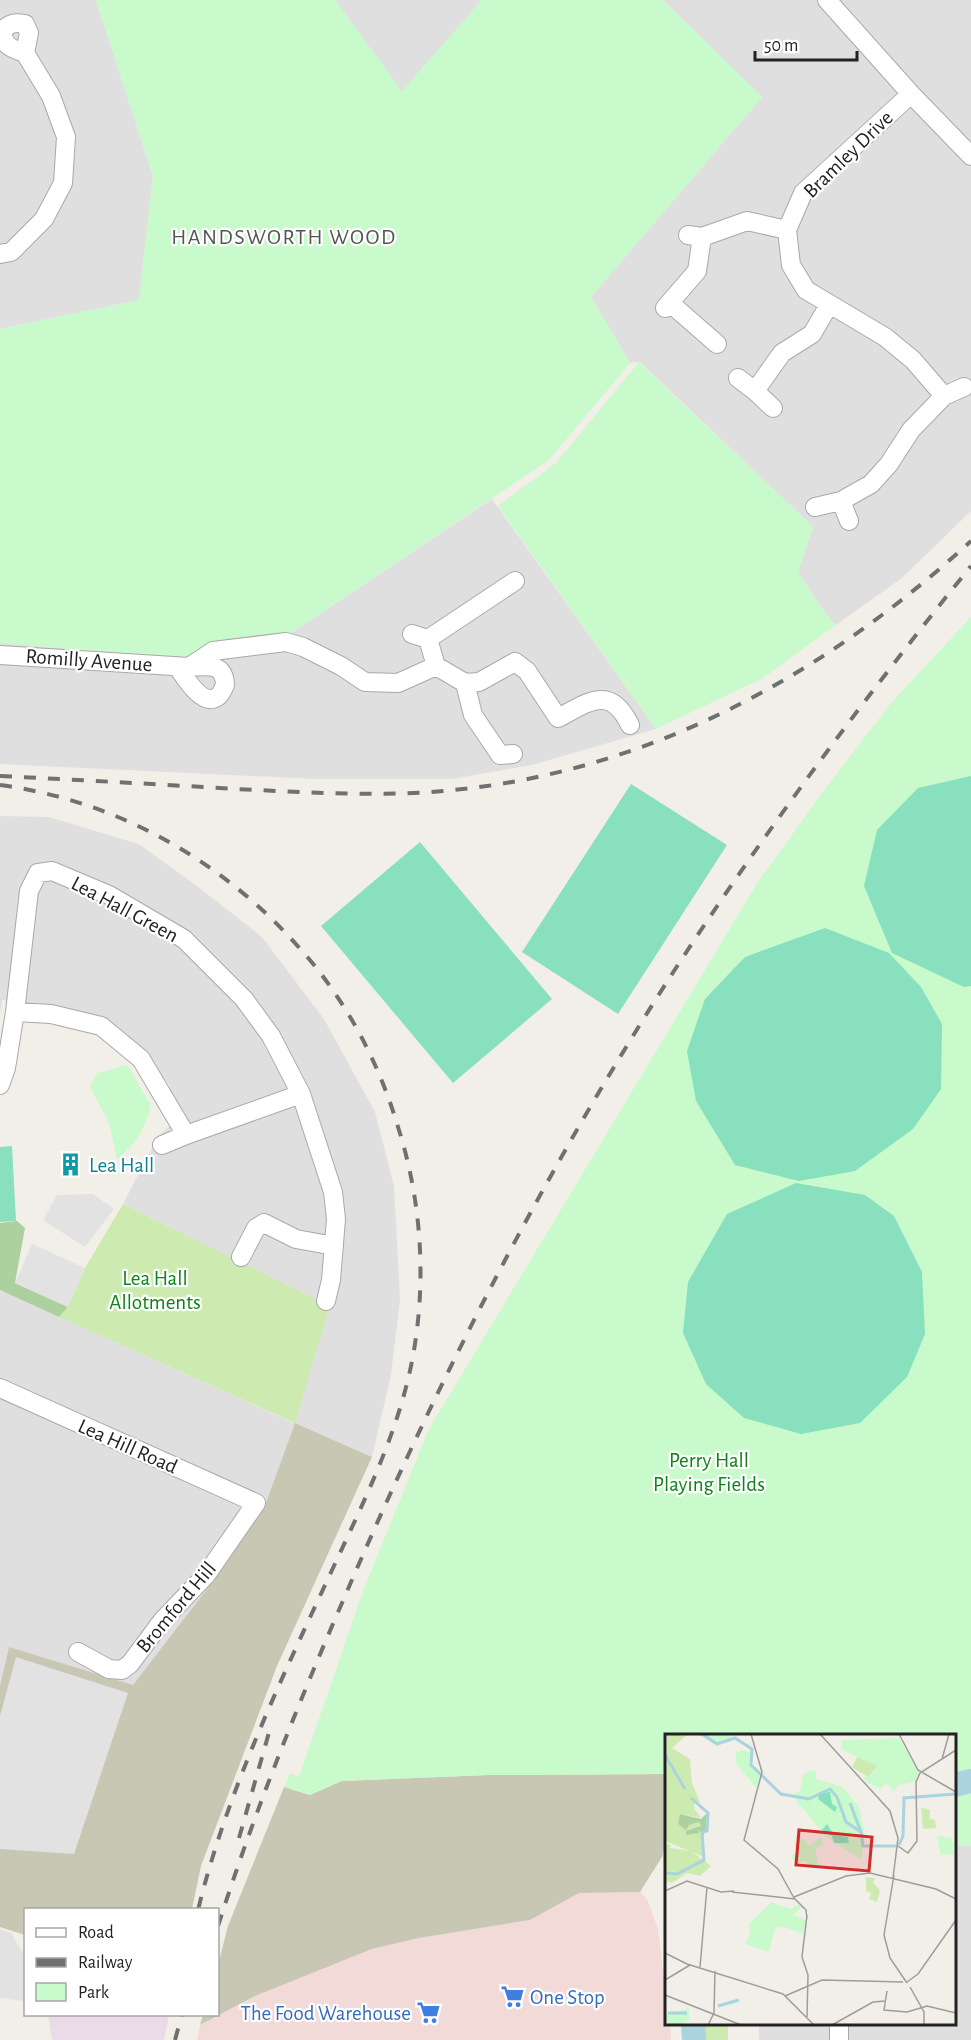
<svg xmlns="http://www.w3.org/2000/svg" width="971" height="2040" font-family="'Alegreya Sans',sans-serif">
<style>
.residential{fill:#e0dfdf}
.commercial{fill:#f2dad9}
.industrial{fill:#ebdbe8}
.construction{fill:#c7c7b4}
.grass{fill:#cdebb0}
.forest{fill:#add19e}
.park{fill:#c8facc}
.pitch{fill:#88e0be}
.parking{fill:#e2e2e2}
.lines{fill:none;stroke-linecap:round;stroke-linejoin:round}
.river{stroke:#aad3df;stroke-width:24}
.minor-casing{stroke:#a9a9a9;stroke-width:20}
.minor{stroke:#fff;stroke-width:18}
.rail{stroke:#707070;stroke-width:4;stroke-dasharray:12 12;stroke-linecap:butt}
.labels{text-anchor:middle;stroke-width:4.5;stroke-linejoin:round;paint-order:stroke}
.street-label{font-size:21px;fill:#222;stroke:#fff}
.culture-label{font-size:21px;fill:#0d838f;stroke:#fff;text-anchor:start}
.park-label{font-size:21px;fill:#0c8416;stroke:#fff}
.shop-label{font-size:21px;fill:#366cbe;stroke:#fff;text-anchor:start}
.neighbourhood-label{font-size:22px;letter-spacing:1.5px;fill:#555;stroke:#fff}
.inset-river{fill:none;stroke:#aad3df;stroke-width:3}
.inset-road{fill:none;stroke:#9f9d99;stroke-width:1.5}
.view{fill:#d62828;fill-opacity:0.15;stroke:#d62828;stroke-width:3}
.inset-edge{fill:none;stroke:#222;stroke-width:3}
</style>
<rect width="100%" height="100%" fill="#f2efe9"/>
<path class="residential" d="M0,0H96L153,176L139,300L0,329Z
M335,0H482L402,92Z
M663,0H971V511L902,578L836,625L823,610L798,572L813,527L640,362L630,363L591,297L762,97Z
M492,499L656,729L532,765L452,779H316L0,764V643L182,658L208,644L222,640L288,635Z
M0,816L49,817L139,844L197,886L262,937L324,1019L375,1112L394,1186L400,1299L391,1375L372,1457L295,1423L264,1508L217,1576L133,1686L9,1647L0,1686V1290L294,1423L330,1306L123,1204L153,1146L152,1142L170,1126L161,1106L170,1086L138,1044L108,1022L82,1013L2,1000L0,1014Z
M955,1846H971V2040H759V2024H954Z"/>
<path class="commercial" d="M640,1892L648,1901L658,1929L666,1995V2024H670L671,2040H197L200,2025L255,1996L372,1949L419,1938L530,1920L579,1893Z"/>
<path class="industrial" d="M48,2015V2014L169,2015L164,2040H52Z"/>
<path class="construction" d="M295,1423L372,1457L277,1666L201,1866L192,1909L26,1910L25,1935L0,1927V1686L9,1647L133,1685L217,1576L264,1508Z
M666,1774V1842L662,1857L640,1892L579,1893L530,1920L419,1938L372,1949L255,1996L200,2025L203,2015L218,2014V1965L228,1926L284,1787L310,1795L341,1781L488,1775Z"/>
<path class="grass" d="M123,1204L330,1306L295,1423L59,1317L68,1307L85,1268Z
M700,2024H728V2040H701Z"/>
<path class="forest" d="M17,1221L25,1228L15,1283L68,1307L59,1317L0,1290V1223Z"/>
<path class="park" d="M96,0H335L402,91L482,0H663L762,97L591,297L630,363L549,460L288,635L222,640L208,644L182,658L0,643V329L139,300L153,176Z
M639,362L813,527L798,572L823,610L836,625L763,678L656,729L498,506L556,463Z
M971,617V1846H955L954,1736H666V1774L488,1775L342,1781L310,1795L284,1787L290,1773L299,1777L363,1591L429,1429L756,885L822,793L891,703Z
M127,1065C137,1078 141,1092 151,1104C147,1126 135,1146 117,1159L109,1123L90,1087L97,1073Z"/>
<path class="pitch" d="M971,776V986L964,987L892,953L864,886L877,830L918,788Z
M631,784L727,845L618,1014L522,952Z
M420,842L552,999L453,1083L321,926Z
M825,928L889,953L921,987L942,1024L941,1089L913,1129L855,1171L799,1181L735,1165L696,1101L687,1051L705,999L745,957Z
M12,1146L16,1221L0,1222V1147Z
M796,1183L865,1195L894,1216L922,1272L925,1334L907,1377L860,1423L801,1434L744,1418L706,1384L683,1333L688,1282L727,1214Z"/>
<path class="parking" d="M93,1194L114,1209L85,1247L43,1220L57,1195Z
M32,1244L85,1268L68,1307L15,1283Z
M16,1657L128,1693L74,1854L0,1849V1716Z
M0,1929L11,1933L25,1957V2001L0,1998Z"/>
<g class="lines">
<path class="river" d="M954,1785L971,1781
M693,2024L694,2040"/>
<defs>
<path id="minor" d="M827,0L911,94L971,156
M911,94L803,193L787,230L791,265L806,290L885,337L913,360L944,396
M688,235L702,237L747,221L787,230
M0,254L11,252L44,219L63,183L66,137L51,96L25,53C12,49 1,45 3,30C10,23 15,22 25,24L29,33L25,53
M670,303L717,344
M665,308L697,271L702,237
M738,378L755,391L773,408
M755,391L782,353L812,334L829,305
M841,501L849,521
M815,507L841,501L871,484L889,464L911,430L944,396L964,387
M412,634L428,639L436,666
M428,639L515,581
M0,655L189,667C207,666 224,662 225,685C223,689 221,695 217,697C202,707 184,676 177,666
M189,667L213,651L286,642L303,647L341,666L365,682L398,683L436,666L465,683L473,715L500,755L513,754
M465,683L479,682L515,662L527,671L558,718C589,702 610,684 630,725
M15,1012L51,1014L101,1026L141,1059L186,1135
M0,1085L6,1068L15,1012L29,891L38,873L52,871L109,895L184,939L244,999L271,1036L301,1094L333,1192L336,1219L331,1280L326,1301
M162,1145L186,1135L301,1094
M241,1257L256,1228L264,1223L296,1239L334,1246
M0,1388L256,1503L206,1575L162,1621L130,1664L122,1670L109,1669L78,1652
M839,2024V2040"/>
</defs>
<use href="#minor" class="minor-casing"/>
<use href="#minor" class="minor"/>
<path class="rail" d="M0,776C78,780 156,784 235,789C304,792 374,797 443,791C645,774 824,676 971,541
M0,785C119,801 225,862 303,952C347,1002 379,1063 398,1127C422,1202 427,1284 412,1361C398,1433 364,1501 333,1568C282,1678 227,1791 198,1910
M239,1838L270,1729
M218,1926C253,1816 296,1709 342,1603C435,1386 545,1170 674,971C765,831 866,696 971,566
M175,2040L182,2014"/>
</g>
<defs>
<symbol id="building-bare" viewBox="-9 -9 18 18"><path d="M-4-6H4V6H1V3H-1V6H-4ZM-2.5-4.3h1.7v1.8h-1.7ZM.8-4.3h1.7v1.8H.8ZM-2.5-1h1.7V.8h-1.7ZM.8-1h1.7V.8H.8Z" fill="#0f9aa8" stroke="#fff" stroke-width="2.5" paint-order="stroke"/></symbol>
<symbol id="supermarket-bare" viewBox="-9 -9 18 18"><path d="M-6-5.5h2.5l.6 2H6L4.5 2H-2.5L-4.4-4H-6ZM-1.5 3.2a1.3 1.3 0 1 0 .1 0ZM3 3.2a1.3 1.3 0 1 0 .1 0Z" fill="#3f7fe0" stroke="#fff" stroke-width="2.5" paint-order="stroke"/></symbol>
</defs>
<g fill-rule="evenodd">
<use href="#building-bare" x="54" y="1148" width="33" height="33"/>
<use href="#supermarket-bare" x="496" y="1980" width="33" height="33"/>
<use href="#supermarket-bare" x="412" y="1996" width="33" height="33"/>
</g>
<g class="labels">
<g class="street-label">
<text transform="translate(848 154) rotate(-44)" y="7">Bramley Drive</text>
<text transform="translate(89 660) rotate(4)" y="7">Romilly Avenue</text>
<text transform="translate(125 909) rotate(28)" y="7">Lea Hall Green</text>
<text transform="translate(128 1446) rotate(24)" y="7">Lea Hill Road</text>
<text transform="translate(176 1607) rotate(-50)" y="7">Bromford Hill</text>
</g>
<g class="culture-label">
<text x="89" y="1172">Lea Hall</text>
</g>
<g class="park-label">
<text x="155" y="1285">Lea Hall<tspan x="155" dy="24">Allotments</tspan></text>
<text x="709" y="1467">Perry Hall<tspan x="709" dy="24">Playing Fields</tspan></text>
</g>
<g class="shop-label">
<text x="530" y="2004">One Stop</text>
<text x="411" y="2020" text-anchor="end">The Food Warehouse</text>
</g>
<g class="neighbourhood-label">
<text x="284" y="244">HANDSWORTH WOOD</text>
</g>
</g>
<g transform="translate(665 1734)">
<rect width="291" height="291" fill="#f2efe9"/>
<path d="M2,0H23L7,14L25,25L27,49L35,68L29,70L30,76L36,84L16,80L13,90L22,95L23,91L35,88V93L22,97L33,99V95L38,102L37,122L0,107ZM193,21L213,32L203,43L187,33ZM256,73L265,76V85L270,86L271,94L258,95ZM0,109L6,111L5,114L26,117L46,132L35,142L22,139L7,149L0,147ZM201,143L210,144L208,149L215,156L212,168L204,165L206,159L201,157Z" fill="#cdebb0"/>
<path d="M42,79L44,91L38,102L33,95L34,99L21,101V97L36,92L34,88L24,91L21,96L13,90L15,80L36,85Z" fill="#add19e"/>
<path d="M33,0H63L71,5L52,11ZM234,4L254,38L249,48L234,51L229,57L221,49L215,55L203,49L197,42L203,43L212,32L177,16L176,6ZM77,16L87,19V30L96,39L91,54L71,29V19ZM145,36L151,38V45L177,53L194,73L200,101L196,126L159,101L127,61L135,57L138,41ZM272,102L287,104L289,120L276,121ZM156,103L159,110L150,115L154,134H143L142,127L130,128L126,122L135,117L129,110L137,104L144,111ZM106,168L125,175L135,170L137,173L128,181L141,186L138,200L120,193L110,194L104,218L80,210L85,200L84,190ZM24,274V286L15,291L2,290L1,280Z" fill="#c8facc"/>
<path d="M165,58L167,70L172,73L170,78L153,65L155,59ZM162,90L169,101L183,103L184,109H169L167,102L157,96Z" fill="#88e0be"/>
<path class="inset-river" d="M37,0L52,10L70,4L87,15L86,31L116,60L144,65L165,55L172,63L181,88L196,98L198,112H231M0,21L20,55M185,69L196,98M234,111L238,102L239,64L291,60M0,139L12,140L39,126L37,98L42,97L43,79L26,64M53,272L74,266M3,279H22"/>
<path class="inset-road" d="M86,0L97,38L79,106L113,135L129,164M155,0L225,77L233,104L228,144M234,0L253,36L291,58M277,25L284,0M233,112L243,119L252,107L251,48L255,39L291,16M229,141L219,201L225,224L242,249M0,157L22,147L56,158L69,157M67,158L130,165M129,163L181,142L205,139L271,155L291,165M129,164L141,176L142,185M0,219L22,230L118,260L149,291M35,233L42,153M0,246L25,231M242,248L253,240L291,186M245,253L259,278V291M222,257L219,276L242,278L262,272L291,279M0,261L76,291M120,262L157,246L238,248M142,283L143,241L137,223L142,181M43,291L49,279L50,237M167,291L208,268L221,267"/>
<path class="view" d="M134,96L207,103L204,137L131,131Z"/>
<rect width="291" height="291" class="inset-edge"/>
</g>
<rect x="24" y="1908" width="195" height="108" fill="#ffffff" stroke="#a7a7a7" stroke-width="1.5"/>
<rect x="36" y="1928" width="30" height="9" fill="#ffffff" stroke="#a7a7a7" stroke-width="1.5"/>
<text x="78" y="1938" font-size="18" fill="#222222">Road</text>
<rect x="36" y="1958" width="30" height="9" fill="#707070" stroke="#a7a7a7" stroke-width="1.5"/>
<text x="78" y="1968" font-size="18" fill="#222222">Railway</text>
<rect x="36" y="1983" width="30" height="18" fill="#c8facc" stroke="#a7a7a7" stroke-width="1.5"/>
<text x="78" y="1998" font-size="18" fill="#222222">Park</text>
<path d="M755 51v9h102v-9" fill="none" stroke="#222222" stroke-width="3"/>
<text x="764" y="51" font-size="18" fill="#222222" stroke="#ffffff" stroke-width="4.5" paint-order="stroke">50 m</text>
</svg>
